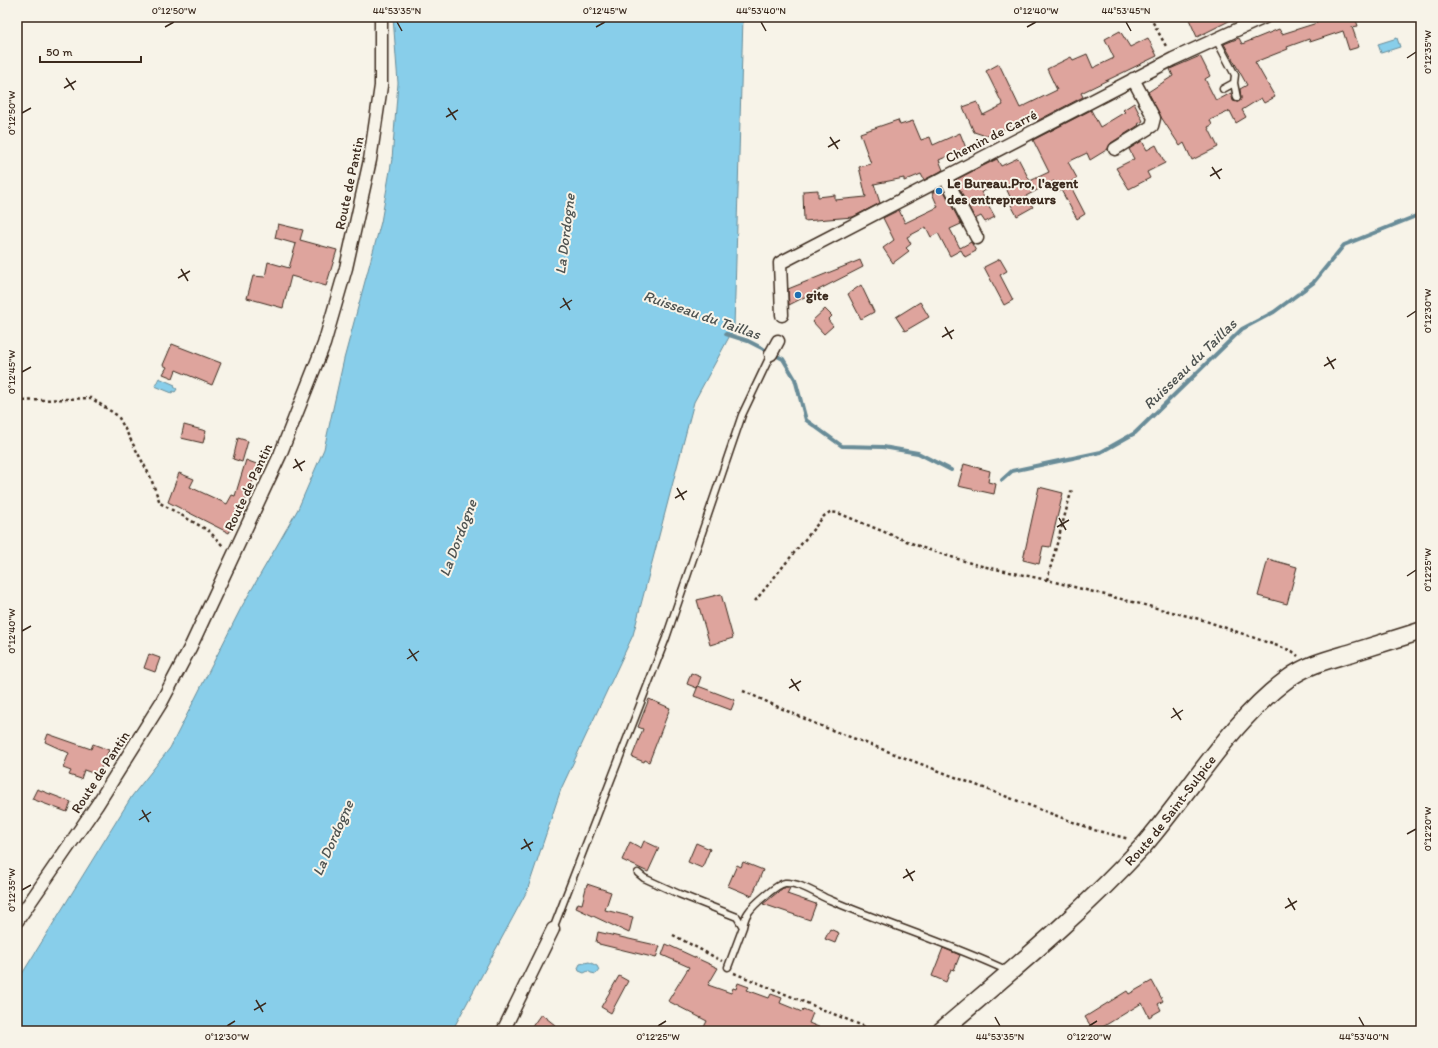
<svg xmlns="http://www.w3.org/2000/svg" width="1438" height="1048" font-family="Itim,sans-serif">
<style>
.water{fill:#88ceea;stroke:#698c98}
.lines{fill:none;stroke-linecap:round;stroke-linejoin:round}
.stream{stroke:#698c98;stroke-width:4}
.building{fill:#dea49d;stroke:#3b2a1e}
.service-casing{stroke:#3b2a1e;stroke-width:9}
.minor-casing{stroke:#3b2a1e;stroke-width:15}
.secondary-casing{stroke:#3b2a1e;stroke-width:20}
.path{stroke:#3b2a1e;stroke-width:2.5;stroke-dasharray:3 3;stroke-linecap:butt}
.service{stroke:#f7f3e8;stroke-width:6}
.minor{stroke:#f7f3e8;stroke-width:12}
.secondary{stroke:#f7f3e8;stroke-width:17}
.ticks{fill:none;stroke:#3b2a1e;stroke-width:1.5}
.poi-dot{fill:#1f6fb2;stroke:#f7f3e8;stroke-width:1.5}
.labels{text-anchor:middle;stroke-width:4;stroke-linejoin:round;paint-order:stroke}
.street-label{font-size:14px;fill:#3b2a1e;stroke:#f7f3e8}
.poi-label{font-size:14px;font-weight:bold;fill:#3b2a1e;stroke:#f7f3e8;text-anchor:start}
.water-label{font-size:15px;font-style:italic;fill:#4e5351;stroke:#f7f3e8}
.neatline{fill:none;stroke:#3b2a1e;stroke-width:1.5}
.ticks-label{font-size:10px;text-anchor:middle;fill:#3b2a1e}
</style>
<rect width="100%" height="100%" fill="#f7f3e8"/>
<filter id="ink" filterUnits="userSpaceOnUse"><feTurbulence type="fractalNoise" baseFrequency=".025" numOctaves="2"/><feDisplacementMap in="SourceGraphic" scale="8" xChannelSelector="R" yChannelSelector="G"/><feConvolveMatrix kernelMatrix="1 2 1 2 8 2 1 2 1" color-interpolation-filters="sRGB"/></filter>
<g filter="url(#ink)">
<path class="water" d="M393,17H743L734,328L694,402L633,635L561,789L527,891L452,1031H17V982L132,796L170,748L241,608L298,509L324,449L344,359L381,222L392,159L398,83Z
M1397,38L1400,47L1381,53L1378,44Z
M159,378L175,385L174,387L177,389L175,392L173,391L172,393L155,386Z
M589,962L597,966L599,970L596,974L591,973L588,971L584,973L579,971L578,968L580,964Z"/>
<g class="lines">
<path class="stream" d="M726,334L748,341L783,359L795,379L806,420L842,446L883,447L918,453L951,470
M1002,480L1012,471L1101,452L1135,433L1242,329L1274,312L1313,283L1344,245L1421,214"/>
</g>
<path class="building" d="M1188,17H1237L1197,37Z
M1315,17H1355L1358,26L1352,27L1359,47L1349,50L1343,31L1310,42L1309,39L1287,47L1288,49L1255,62L1275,97L1264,103L1261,98L1242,110L1246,117L1236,123L1230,111L1210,120L1212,125L1208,127L1218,147L1192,160L1184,143L1180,146L1161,117L1148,92L1173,76L1170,69L1200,56L1210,76L1205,79L1216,101L1231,93L1233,101L1238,102L1241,99L1240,89L1247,85L1224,44L1239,38L1242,44L1279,29L1282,34L1317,23Z
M1120,31L1130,47L1148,38L1157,56L1081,93L1083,97L1037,121L1033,114L1004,129L986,136L974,132L963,107L977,102L983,115L1003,105L986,71L999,64L1020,108L1057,90L1047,69L1071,57L1073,60L1087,54L1093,68L1114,58L1105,39Z
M1134,103L1143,121L1138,124L1139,125L1111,143L1108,149L1090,160L1087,153L1068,162L1077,178L1069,183L1085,214L1077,219L1061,190L1059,191L1054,181L1026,196L1033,207L1017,216L1011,205L1013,203L1004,184L981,192L995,217L985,222L981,216L975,219L955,180L997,159L1001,166L1018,158L1030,181L1049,172L1033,140L1091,110L1100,127L1125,112L1123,110Z
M898,120L900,125L913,121L921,140L930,137L933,145L960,133L966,148L939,160L943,170L924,180L921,174L904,181V178L874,184L880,203L853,217L804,221L803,191L818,190V197L835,195V200L866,197L859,167L871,164L860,133Z
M1142,141L1147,150L1156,145L1165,163L1147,172L1150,178L1129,189L1116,168L1134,159L1129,149Z
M942,187L961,224L950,229L960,248L971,242L976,251L965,257L961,250L950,256L938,233L931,237L926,227L907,237L911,244L906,248L909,251L893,263L883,248L894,240L883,218L899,210L905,223L938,207L932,193Z
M278,224L303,230L300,240L337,250L326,286L291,276L283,308L247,298L253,276L265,277L268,262L289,268L296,244L275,238Z
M1000,259L1007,271L1000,275L1013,300L1004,305L984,267Z
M860,260L863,267L789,305L788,289Z
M861,285L874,312L861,319L848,294Z
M920,302L929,317L905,331L896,317Z
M825,309L832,316L828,320L833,326L824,334L812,321Z
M172,344L221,363L212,385L176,370L173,378L163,374L167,367L163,365Z
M184,425L206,431L203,443L181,438Z
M238,438L248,441L242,462L233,459Z
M246,460L259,465L245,501L229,533L168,502L179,473L194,479L190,487L227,504L232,495L235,496Z
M964,464L990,471L988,482L996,484L994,494L958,486Z
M1039,487L1063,493L1050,547L1043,546L1039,564L1023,560Z
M1268,559L1297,567L1287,604L1258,596Z
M721,594L733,638L710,645L697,600Z
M149,654L160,658L155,672L144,668Z
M691,673L701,677L697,688L687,684Z
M698,686L735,700L731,710L694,696Z
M649,699L670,708L649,762L645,760L644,762L632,757L643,729L638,727Z
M48,734L91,749L93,744L109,750L98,775L84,770L81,779L69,775L71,771L63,768L69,753L45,742Z
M37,789L71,802L67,812L32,799Z
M644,841L659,848L648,872L622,860L630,842L641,848Z
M696,843L710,849L702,868L688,862Z
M743,862L763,870L752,896L728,886L737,865L741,867Z
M587,884L611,892L605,910L633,917L629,933L576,908L578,903L582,904Z
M783,888H790L787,894L816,904L810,920L763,904Z
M830,929L839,933L835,943L825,939Z
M598,932L660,946L656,958L599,944V943L596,942Z
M666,944L718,968L708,985L731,993L733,988L736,989L738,983L749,987L747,990L769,998L771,994L782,998L780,1003L802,1012L803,1009L813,1013L809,1023L828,1031H702L707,1021L668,1001L689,967L662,955Z
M943,948L960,955L954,970L951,969L946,982L932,976Z
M619,976L628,981L611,1013L601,1007Z
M1152,981L1163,1001L1158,1004L1161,1010L1149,1017L1142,1003L1096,1031H1094L1085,1017L1127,991L1129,994Z
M541,1014L555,1025L550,1031H529Z"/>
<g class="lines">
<defs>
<path id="service" d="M1216,39L1235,75L1234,83L1223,89
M1234,83L1237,98
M638,873L644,878L679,894L737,917L743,927L728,967
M743,927C744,922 745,917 748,913C753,905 777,884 785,883C799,882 818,895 830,900C889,925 951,944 1008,971
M553,929L666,638L742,415L771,354"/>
<path id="minor" d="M1115,149L1152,126L1154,118L1133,79
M945,177L977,238
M782,315L780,263L1173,59L1265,17
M771,354L778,341
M17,921L97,805L161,703L190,648L280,455L324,344L346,268L370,160L381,86V17
M503,1031L553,929"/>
<g id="secondary">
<path id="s1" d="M941,1031C1011,971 1082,913 1144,845C1191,791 1230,721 1289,678C1308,664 1331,659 1354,652C1376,645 1399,638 1421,631"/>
</g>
</defs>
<use href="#service" class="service-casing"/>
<use href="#minor" class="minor-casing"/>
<use href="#secondary" class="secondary-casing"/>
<path class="path" d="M1150,17L1167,48
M17,401L91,398L118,416L150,476L160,503L209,531L224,547
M1047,580L1072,489
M755,601L824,516L830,512L838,513L926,549L977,565L1047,580L1203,620L1292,651L1298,656
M743,691L816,724L1094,830L1129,839
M673,935L722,961
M734,973L875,1031"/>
<use href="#service" class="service"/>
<use href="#minor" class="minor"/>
<use href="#secondary" class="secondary"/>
</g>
</g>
<path class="ticks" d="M397,22L402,31M761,22L766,31M1126,22L1131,31M165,27L174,22M596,27L605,22M1027,27L1036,22M1407,58L1416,52M66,78L74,90M64,88L76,81M448,108L456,120M22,113L31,108M446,117L458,110M830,137L838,149M828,147L840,140M1212,167L1220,179M1210,176L1222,169M181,269L188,281M178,278L190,271M563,298L570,310M560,308L572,300M1407,317L1416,311M945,327L952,339M942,337L954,330M1327,357L1334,369M1324,366L1336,359M22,372L31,367M295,459L302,471M293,468L305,461M677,488L684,500M675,498L687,491M1059,518L1066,530M1057,527L1069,520M1407,576L1416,570M22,631L31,626M409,649L417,661M407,659L419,651M791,679L799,691M789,688L801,681M1173,708L1181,720M1171,718L1183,710M142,810L149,822M139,820L151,812M1407,834L1416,829M524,839L531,851M521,849L533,842M906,869L913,881M903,878L915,871M22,890L31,885M1288,898L1295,910M1285,908L1297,901M256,1000L263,1012M254,1010L266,1003M995,1017L1000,1026M1359,1017L1364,1026M227,1026L235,1021M658,1026L666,1021M1089,1026L1097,1021"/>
<g class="poi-dot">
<circle cx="939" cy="191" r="4"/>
<circle cx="798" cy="295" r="4"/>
</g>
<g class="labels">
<g class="street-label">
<text transform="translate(991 136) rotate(-27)" y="5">Chemin de Carré</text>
<text transform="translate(349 183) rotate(-78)" y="5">Route de Pantin</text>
<text transform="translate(248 487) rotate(-65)" y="5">Route de Pantin</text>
<text transform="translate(100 772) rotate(-57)" y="5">Route de Pantin</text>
<text dy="5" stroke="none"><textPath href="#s1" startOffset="319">Route de Saint-Sulpice</textPath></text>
</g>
<g class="poi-label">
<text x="947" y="188">Le Bureau.Pro, l'agent<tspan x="947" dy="16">des entrepreneurs</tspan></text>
<text x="806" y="300">gite</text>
</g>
<g class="water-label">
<text transform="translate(565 234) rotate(-83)" y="5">La Dordogne</text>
<text transform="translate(702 315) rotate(19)" y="5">Ruisseau du Taillas</text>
<text transform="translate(1190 364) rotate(-44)" y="5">Ruisseau du Taillas</text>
<text transform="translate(458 538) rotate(-69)" y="5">La Dordogne</text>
<text transform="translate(333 838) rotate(-66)" y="5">La Dordogne</text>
</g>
</g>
<rect width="1438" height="1048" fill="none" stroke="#f7f3e8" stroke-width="44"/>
<path d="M40 56v6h101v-6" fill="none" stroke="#3b2a1e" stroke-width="2"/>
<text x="46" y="56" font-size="12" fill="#3b2a1e" stroke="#f7f3e8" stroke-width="3" paint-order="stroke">50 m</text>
<rect x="22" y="22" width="1394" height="1004" class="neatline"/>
<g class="ticks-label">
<text x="174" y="14">0°12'50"W</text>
<text x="397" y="14">44°53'35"N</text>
<text x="605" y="14">0°12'45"W</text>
<text x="761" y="14">44°53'40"N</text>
<text x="1036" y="14">0°12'40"W</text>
<text x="1126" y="14">44°53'45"N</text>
<text transform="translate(1427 52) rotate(-90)" y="4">0°12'35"W</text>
<text transform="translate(11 113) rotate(-90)" y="4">0°12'50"W</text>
<text transform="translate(1427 311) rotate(-90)" y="4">0°12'30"W</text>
<text transform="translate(11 372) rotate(-90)" y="4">0°12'45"W</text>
<text transform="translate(1427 570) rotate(-90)" y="4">0°12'25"W</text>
<text transform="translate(11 631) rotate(-90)" y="4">0°12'40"W</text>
<text transform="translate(1427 829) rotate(-90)" y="4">0°12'20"W</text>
<text transform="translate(11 890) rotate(-90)" y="4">0°12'35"W</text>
<text x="227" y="1040">0°12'30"W</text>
<text x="658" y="1040">0°12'25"W</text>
<text x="1000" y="1040">44°53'35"N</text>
<text x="1089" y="1040">0°12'20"W</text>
<text x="1364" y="1040">44°53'40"N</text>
</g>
</svg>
